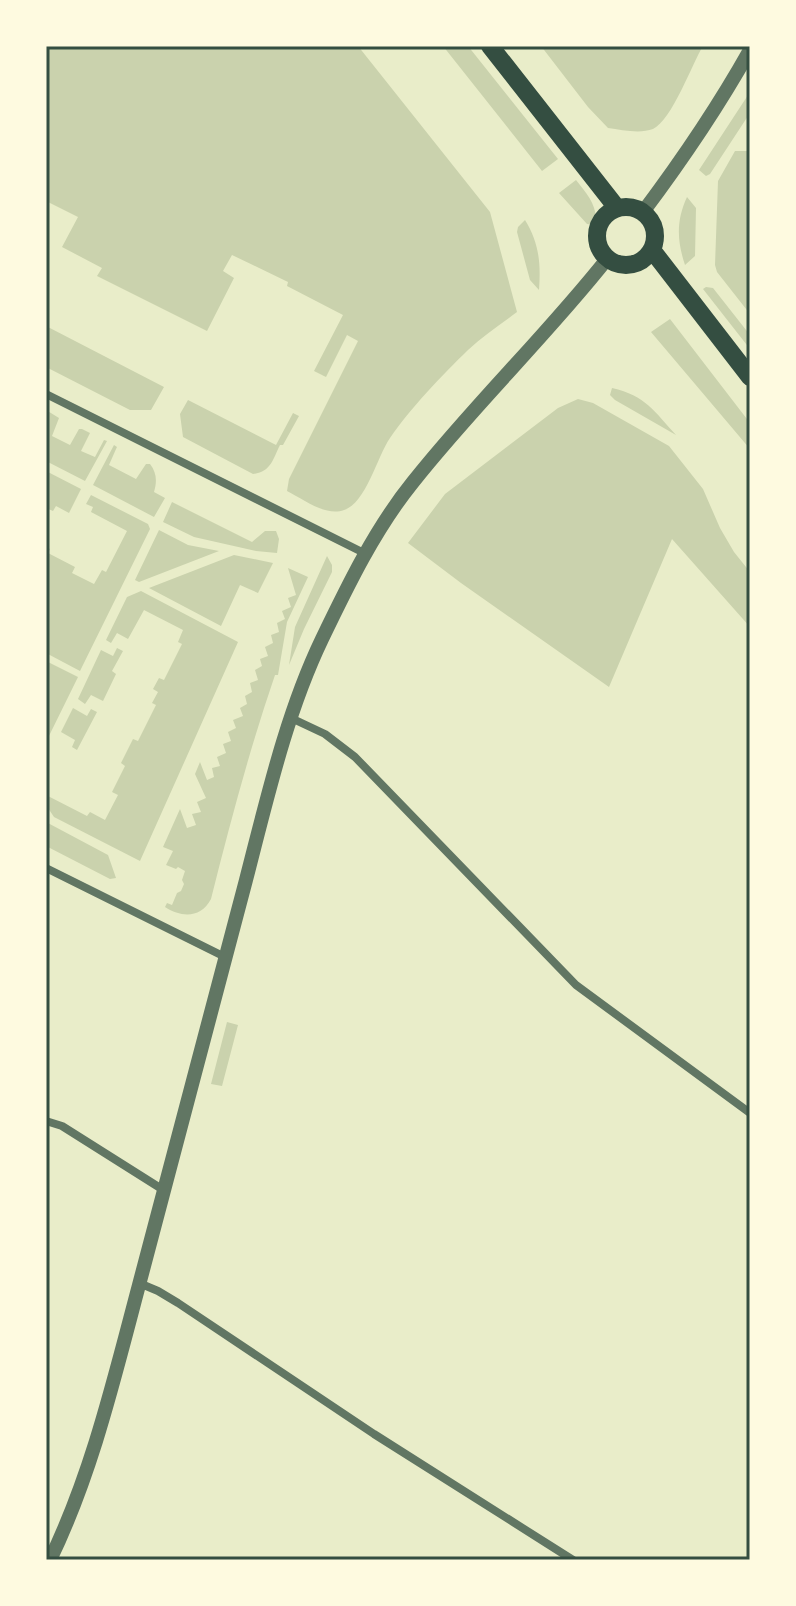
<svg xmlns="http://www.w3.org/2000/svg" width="796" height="1606" font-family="Inter,sans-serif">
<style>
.green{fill:#cad2ad}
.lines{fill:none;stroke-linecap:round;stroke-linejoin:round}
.minor{stroke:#617663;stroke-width:8}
.tertiary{stroke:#617663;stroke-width:14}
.primary{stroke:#344e41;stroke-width:18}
.neatline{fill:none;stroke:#344e41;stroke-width:3}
</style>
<rect width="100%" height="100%" fill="#e9edc9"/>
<path class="green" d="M46,46H358L490,212L517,312C501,324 483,336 468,350C443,374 409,410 390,438C377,457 366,503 344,510C326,517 303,499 287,491L289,479L358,341L347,335L326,377L314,371L343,315L287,286L288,282L232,255L223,271L234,278L207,331L97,276L102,268L62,247L78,217L46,201Z
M443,46H468L558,159L542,171Z
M541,46H703C692,64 672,120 653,129C640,134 622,130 608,128L588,107Z
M750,92V113L710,174L706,176L699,170Z
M735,151H750V314L717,272L715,265L718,181Z
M576,180C587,194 599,207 595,225L587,224L559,193Z
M687,197L696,208L695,256L685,265C677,241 676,221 687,197Z
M525,220C539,243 541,263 539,290L530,280L517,232L518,227Z
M706,287L713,288L750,335V349L703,289Z
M670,319L750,423V449L651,332Z
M46,326L164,387L151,410H130L46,367Z
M612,388C646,396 654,411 676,435L615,400L610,395Z
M578,399L593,403L669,446L703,489L720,528L734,552L750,572V627L672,539L609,687L461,583L408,543L445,494L558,408Z
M188,400L276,445L293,413L299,416L283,445H280C273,459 271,472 253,474L183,437L180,414Z
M46,410L59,418L52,436L70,445L79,429H82L90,433L81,451L95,457L104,440L107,441L85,481L46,461Z
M114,445L117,447L116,449L109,465L136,479L146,464H150C157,473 157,482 154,492L165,498L154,517L93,485Z
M46,471L81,489L69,513L56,506L53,511L46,508Z
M91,495L148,524L150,529L80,671L46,653V547L50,549L48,553L75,567L72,573L94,584L102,570L106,572L127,531L91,512L93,507L86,504Z
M172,502L252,542L265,531H276L279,539L277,553L256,551L194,537L163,522Z
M159,530L188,545L219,551L139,582L135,580Z
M234,555L273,563L258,593L240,585L221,626L149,588Z
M327,556L332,565V572L304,629L289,665L295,627Z
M288,568L308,577L287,622L278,675H275C250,748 230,823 211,899C201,918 182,918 165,907L167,903L172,905L177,893L181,891L184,884L182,880L185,871L178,867L176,869L166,865L173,851L163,847L180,809L187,828L196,825L192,814L201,812L197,802L206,798L195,774L200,762L207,780L214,777L212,768L220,766L217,757L226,753L223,744L231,741L228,732L236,728L233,720L243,716L240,708L247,704L245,696L252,692L250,683L258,680L255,670L262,666L260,659L268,656L265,647L273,643L271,635L279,632L277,623L285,619L282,611L291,607L288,598L296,595Z
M141,591L238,642L140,861L54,817L46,805V795L87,816L90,812L105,820L118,795L112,792L125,766L121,763L133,739L138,741L156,705L152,703L158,692L153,689L159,678L164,680L182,644L178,642L183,630L144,610L128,639L117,633L111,643L106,640L127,597Z
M117,648L123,651L112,671L116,674L103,701L91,695L85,704L78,699L101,650L113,656Z
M46,661L78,677L46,742Z
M73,708L87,716L91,709L97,712L77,750L72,747L75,740L61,732Z
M46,822L108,855L116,878L110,879L46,846Z
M227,1022L238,1025L222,1086L211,1084Z"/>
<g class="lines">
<path class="minor" d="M46,394L366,554
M291,718L325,734L355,757L576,985L750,1113
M46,868L225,957
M46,1121L62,1126L165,1191
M139,1283L158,1291L178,1303L374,1434L573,1560"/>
<path class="tertiary" d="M643,212C682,160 718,107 750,50
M50,1560C92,1473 114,1379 139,1285C175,1150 210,1015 246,880C267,799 286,714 322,639C348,585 375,529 413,482C474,405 546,336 607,259"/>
<path class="primary" d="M490,46L617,208
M597 236a29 29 0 1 1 58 0a29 29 0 1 1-58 0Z
M652,250L750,377"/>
</g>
<rect width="796" height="1606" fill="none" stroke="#fefae0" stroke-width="96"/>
<rect x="48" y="48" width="700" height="1510" class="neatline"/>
</svg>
